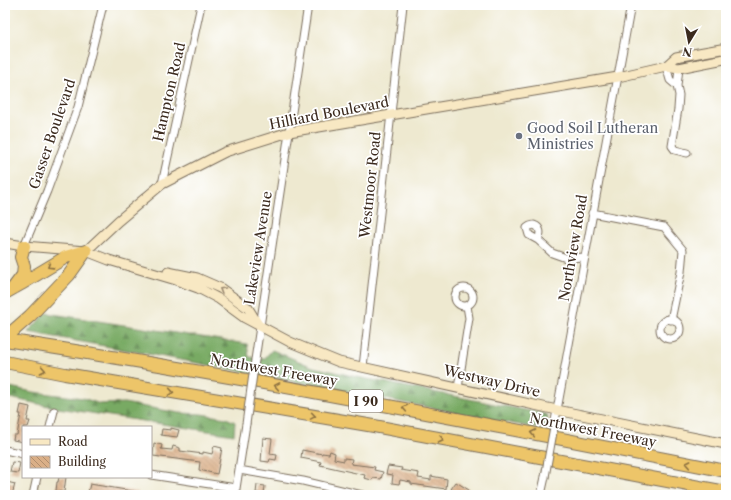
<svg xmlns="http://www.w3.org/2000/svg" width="731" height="500" font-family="'Libre Caslon Text',serif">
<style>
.forest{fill:url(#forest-firs);stroke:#5a6a41}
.building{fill:url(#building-back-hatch)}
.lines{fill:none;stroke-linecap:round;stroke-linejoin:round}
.street-casing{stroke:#7a6d5c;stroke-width:9}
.secondary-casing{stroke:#7a6d5c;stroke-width:11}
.highway-casing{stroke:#7a6d5c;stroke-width:14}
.street{stroke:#fff;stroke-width:7}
.secondary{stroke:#f8e8c3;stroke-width:9}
.highway{stroke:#edc569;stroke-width:12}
.street-bridge-casing{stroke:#7a6d5c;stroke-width:9;stroke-linecap:butt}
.street-bridge{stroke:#fff;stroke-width:7}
.oneway{stroke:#8b7040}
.oneway2{stroke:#9a8970}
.worship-dot{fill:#6b7280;stroke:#fff;stroke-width:1.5}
.labels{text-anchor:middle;stroke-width:3.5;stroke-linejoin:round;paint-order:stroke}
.shield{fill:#fff;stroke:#766a62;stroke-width:1}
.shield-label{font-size:13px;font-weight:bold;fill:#3b2a1e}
.street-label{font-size:14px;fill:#3b2a1e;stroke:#fff}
.worship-label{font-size:14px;fill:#5b616d;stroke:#fff;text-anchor:start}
</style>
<defs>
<pattern id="forest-firs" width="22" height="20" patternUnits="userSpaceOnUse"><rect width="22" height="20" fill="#78aa64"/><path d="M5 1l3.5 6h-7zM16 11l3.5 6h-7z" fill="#648b52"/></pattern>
<pattern id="building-back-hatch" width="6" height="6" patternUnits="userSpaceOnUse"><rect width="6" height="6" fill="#daaf87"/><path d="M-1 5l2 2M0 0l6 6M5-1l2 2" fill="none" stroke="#b28f6e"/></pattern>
</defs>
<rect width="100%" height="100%" fill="#fff"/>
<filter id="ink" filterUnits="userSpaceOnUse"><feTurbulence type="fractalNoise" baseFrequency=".025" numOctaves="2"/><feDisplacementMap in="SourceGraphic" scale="8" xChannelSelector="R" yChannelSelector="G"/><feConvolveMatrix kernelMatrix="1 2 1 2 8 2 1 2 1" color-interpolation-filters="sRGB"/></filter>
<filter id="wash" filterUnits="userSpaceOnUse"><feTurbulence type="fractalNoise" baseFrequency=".012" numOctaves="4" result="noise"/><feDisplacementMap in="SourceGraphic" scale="16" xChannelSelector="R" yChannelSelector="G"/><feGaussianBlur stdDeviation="0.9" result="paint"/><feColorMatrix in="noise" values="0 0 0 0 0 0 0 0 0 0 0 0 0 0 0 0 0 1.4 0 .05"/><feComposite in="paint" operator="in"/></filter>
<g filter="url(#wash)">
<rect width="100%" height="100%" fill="#eee9d0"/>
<path class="forest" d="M46,313L247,344L249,357L264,359L272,350L313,367L357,377L545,414L548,416L546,430L219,367L28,332Z
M5,386L33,392L83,398L100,404L124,403L179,413L201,414L226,418L235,422L234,435L58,408L5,397Z"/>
<g id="blocks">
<path class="building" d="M21,405L30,407L27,421H30L28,427H23V442L13,440L14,435H17L21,414H19Z
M171,428L179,430L177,437L161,435L162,429L171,430Z
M263,438L272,439L270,454L277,455L276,460L270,459L269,462L261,461Z
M154,443L162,445L161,449L172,450L173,446L180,448V451L203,454V452L212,454L214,446L222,448L217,474L199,470L200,462L153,456Z
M302,450L322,454V453L329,454L330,451L335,453L334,459L344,461V458L352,459L351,464L375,467L374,470L383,472L381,479L373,478L372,480L364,478L365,475L320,465L321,462L301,458Z
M12,462L20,463L18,473L10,472Z
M388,466L402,468L401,470L419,473L418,478L431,480V476L447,479L446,489L411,484V482L400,480L399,484L392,483L393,475L386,474Z
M59,477H66L64,492L56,491L57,482H58Z
M7,482L15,484L12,495H5V486Z
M456,482L469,490L466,495H461L451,489Z
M90,484L138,492V495L97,494L88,492Z
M257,485L265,486L264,494L256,493Z"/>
</g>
</g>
<g filter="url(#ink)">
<use href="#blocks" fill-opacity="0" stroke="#7a6d5c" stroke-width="1"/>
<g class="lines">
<defs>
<path id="street" d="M666,66L670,80L677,86
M679,68L677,86L679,95L678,109L672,146L675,150L687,153
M162,184L201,5
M592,213L664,227L683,250L681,272L671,320
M538,240C541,234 541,227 534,225L530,226L527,228L529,235L538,240L552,253L566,258L585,257
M24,246L47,191L78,107L103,5
M455 297a9 9 0 1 1 18 0a9 9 0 1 1-18 0Z
M660 329a10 10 0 1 1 20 0a10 10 0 1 1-20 0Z
M255,360L308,5
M363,367L403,5
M458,388L469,318L467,306
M555,421L631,5
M50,427L54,411
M5,450L23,454
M239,470L303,481L362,495
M151,475L236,488
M33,495L37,477
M235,495L246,424
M541,495L545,477"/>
<path id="secondary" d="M666,66L676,57L721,49L726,50
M5,243L24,246L86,251L109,260L176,280L198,288L219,299L245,318L290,342L339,362L557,410L726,444
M86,251L118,221L162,184L225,152L289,132L618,77L666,66L679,68L724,59L726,57
M168,272L197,278L220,288L248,308L259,326"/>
<path id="highway" d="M14,287L23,275L24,266L21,257L24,246
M5,293L21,284L66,257L86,251
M5,338L30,316L69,275L86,251
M5,340C247,377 486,424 726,471
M5,362L65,374L374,426L726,492"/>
</defs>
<use href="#street" class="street-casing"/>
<use href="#secondary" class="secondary-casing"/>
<use href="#highway" class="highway-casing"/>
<use href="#street" class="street"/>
<use href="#secondary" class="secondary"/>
<use href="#highway" class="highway"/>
<defs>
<path id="street-bridge" d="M246,424L255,360
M545,477L555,421"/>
</defs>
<use href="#street-bridge" class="street-bridge-casing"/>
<use href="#street-bridge" class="street-bridge"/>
</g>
<defs><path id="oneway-chevron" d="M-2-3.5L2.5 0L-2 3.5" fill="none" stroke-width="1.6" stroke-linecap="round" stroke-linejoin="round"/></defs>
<g class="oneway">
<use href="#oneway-chevron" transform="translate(50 266) rotate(148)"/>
<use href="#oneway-chevron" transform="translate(43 370) rotate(11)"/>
<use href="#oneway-chevron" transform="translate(277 386) rotate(-170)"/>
<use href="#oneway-chevron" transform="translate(171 392) rotate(9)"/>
<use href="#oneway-chevron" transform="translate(405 408) rotate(-169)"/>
<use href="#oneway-chevron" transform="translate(313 416) rotate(9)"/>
<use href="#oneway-chevron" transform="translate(533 433) rotate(-169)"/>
<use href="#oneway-chevron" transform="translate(441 439) rotate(11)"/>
<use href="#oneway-chevron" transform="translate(688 464) rotate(-169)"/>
</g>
<use class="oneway2" href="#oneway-chevron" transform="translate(222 290) rotate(-149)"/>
</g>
<circle class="worship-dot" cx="519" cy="136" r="4"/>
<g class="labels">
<rect class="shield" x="349" y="390" width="34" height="22" rx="3"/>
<g class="shield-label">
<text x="366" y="406">I 90</text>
</g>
<g class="street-label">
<text transform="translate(169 92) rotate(-77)" y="5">Hampton Road</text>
<text transform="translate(329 113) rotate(-11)" y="5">Hilliard Boulevard</text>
<text transform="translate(52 134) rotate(-71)" y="5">Gasser Boulevard</text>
<text transform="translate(370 185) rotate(-84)" y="5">Westmoor Road</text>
<text transform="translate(258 248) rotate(-81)" y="5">Lakeview Avenue</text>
<text transform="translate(573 248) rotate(-80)" y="5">Northview Road</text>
<text transform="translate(274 370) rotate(10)" y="5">Northwest Freeway</text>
<text transform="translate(492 381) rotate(13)" y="5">Westway Drive</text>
<text transform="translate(593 430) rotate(11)" y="5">Northwest Freeway</text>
</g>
<g class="worship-label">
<text x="527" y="133">Good Soil Lutheran<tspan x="527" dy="16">Ministries</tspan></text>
</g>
</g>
<rect width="731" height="500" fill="none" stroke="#fff" stroke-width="20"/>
<rect x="22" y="426" width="130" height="52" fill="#ffffff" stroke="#b1aaa5"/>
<rect x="30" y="439" width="20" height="6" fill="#f8e8c3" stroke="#b1aaa5"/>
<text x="58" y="446" font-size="12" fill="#3b2a1e">Road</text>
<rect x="30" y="456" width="20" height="12" fill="url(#building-back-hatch)" stroke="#b1aaa5"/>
<text x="58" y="466" font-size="12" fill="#3b2a1e">Building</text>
<g transform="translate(689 42) rotate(190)" stroke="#ffffff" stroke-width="3" paint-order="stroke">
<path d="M0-3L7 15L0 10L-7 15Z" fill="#3b2a1e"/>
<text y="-6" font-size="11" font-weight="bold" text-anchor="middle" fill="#3b2a1e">N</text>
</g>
</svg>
